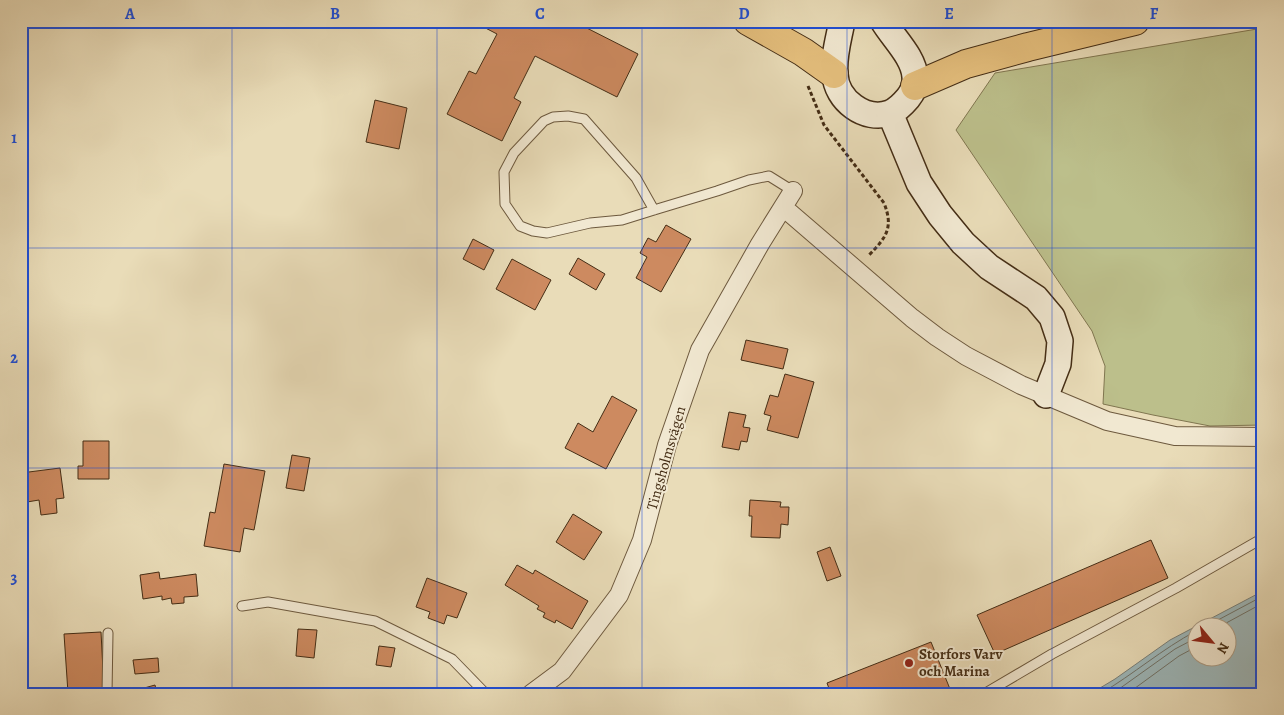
<svg xmlns="http://www.w3.org/2000/svg" width="1284" height="715" font-family="Alegreya,serif">
<style>
.green{fill:#bcbf8b;stroke:#807650}
.water{fill:#9db8bb;stroke:#798079;fill-rule:evenodd}
.lines{fill:none;stroke-linecap:round;stroke-linejoin:round}
.shore{stroke:#707268;stroke-width:1}
.building{fill:#cd8a60;stroke:#442d15}
.lane-casing{stroke:#6d593e;stroke-width:11}
.street-casing{stroke:#6d593e;stroke-width:20}
.secondary-casing{stroke:#442d15;stroke-width:28}
.highway-casing{stroke:#442d15;stroke-width:30}
.path{stroke:#442d15;stroke-width:3;stroke-dasharray:4 2.5;stroke-linecap:butt}
.lane{stroke:#f1e8d1;stroke-width:9}
.street{stroke:#f1e8d1;stroke-width:18}
.secondary{stroke:#f1e8d1;stroke-width:25}
.highway{stroke:#e4be7c;stroke-width:28}
.grid{fill:none;stroke:#1d4ed8;stroke-width:1;stroke-opacity:0.55}
.poi-dot{fill:#8f2418;stroke:#f1e8d1;stroke-width:2}
.labels{text-anchor:middle;stroke-width:4;stroke-linejoin:round;paint-order:stroke}
.street-label{font-size:15px;fill:#442d15;stroke:#f1e8d1}
.poi-label{font-size:15px;font-weight:bold;fill:#442d15;stroke:#f1e8d1;text-anchor:start}
.neatline{fill:none;stroke:#1d4ed8;stroke-width:2}
.grid-label{font-size:16px;text-anchor:middle;font-weight:bold;fill:#1d4ed8}
</style>
<rect width="100%" height="100%" fill="#e9dcb8"/>
<filter id="stains"><feTurbulence type="fractalNoise" baseFrequency=".004" numOctaves="4"/><feColorMatrix values="0 0 0 0 .2 0 0 0 0 .09 0 0 0 0 .02 0 0 0 .5 -.17"/></filter>
<radialGradient id="worn" r=".72"><stop offset=".6" stop-color="#630" stop-opacity="0"/><stop offset="1" stop-color="#630" stop-opacity=".3"/></radialGradient>
<path class="green" d="M1263,28V425L1210,426L1153,415L1103,404L1105,366L1092,331L956,130L995,73Z"/>
<path class="water" d="M1263,591V694H1090L1115,679L1170,640ZM1196,628H1226V658H1196Z"/>
<g class="lines">
<path class="shore" d="M1203,628L1263,596
M1217,628L1263,603
M1100,694C1134,674 1162,649 1196,631
M1112,694L1175,649L1196,638
M1127,694L1179,656L1196,647"/>
</g>
<path class="building" d="M472,21H544L554,26L556,21H573L638,54L617,97L535,56L514,98L521,102L502,141L447,114L469,71L476,74L497,34Z
M375,100L407,108L399,149L366,142Z
M666,225L691,239L661,292L636,278L647,257L640,253L648,238L656,242Z
M473,239L494,250L484,270L463,259Z
M578,258L605,274L596,290L569,274Z
M512,259L551,280L535,310L496,289Z
M746,340L788,349L783,369L741,360Z
M785,374L814,382L798,438L767,430L771,416L764,414L770,395L778,397Z
M612,396L637,410L606,469L565,448L578,423L593,432Z
M729,412L746,415L743,427L750,428L747,442L741,441L739,450L722,447Z
M83,441H109V479H78V466H83Z
M292,455L310,458L304,491L286,488Z
M224,464L265,471L254,530L244,528L240,552L204,546L210,512L215,513Z
M60,468L64,498L56,499L57,513L41,515L39,500L21,503V473Z
M750,500L781,502L780,507H789L788,525L781,524L780,538L751,537L752,516H749Z
M573,514L602,532L584,560L556,542Z
M1151,540L1168,578L995,654L977,615Z
M830,547L841,576L827,581L817,552Z
M517,565L533,574L535,570L588,601L572,629L556,620L555,623L543,617L545,613L537,609L539,606L505,585Z
M159,572L160,579L196,574L198,596L184,597V603L172,604L171,598L162,600V596L143,599L140,575Z
M427,578L467,593L457,618L447,615L444,624L428,618L430,612L416,607Z
M298,629L317,630L314,658L296,656Z
M101,632L104,690L68,693L64,634Z
M931,642L952,694H831L827,683Z
M379,646L395,648L391,667L376,665Z
M158,658L159,672L135,674L133,660Z
M155,685L157,694H138L137,690Z"/>
<g class="lines">
<defs>
<path id="lane" d="M654,210L636,178L584,119L568,116L553,117L544,121L514,153L504,172L505,204L520,226L533,231L547,233L590,223L622,220L654,210L717,191L749,180L769,176L793,191
M242,606L268,602L375,621L452,659L486,694
M107,694L108,633
M984,694L1052,654L1176,588L1263,538"/>
<path id="street" d="M783,207L912,318L937,337L966,356L1021,385L1107,421L1175,436L1263,437
M531,694L562,671L619,595L642,540L667,445L700,350L760,244L793,191"/>
<path id="secondary" d="M842,21C839,38 833,57 835,74C836,100 865,122 890,113C897,110 903,104 908,98C912,93 916,85 915,77C914,57 893,38 883,21
M890,113L919,183L940,215L963,243L989,267L1036,298L1052,317L1060,341L1058,364L1046,395"/>
<path id="highway" d="M748,21L803,52L834,74
M915,86L966,64L1028,47L1135,21"/>
</defs>
<use href="#lane" class="lane-casing"/>
<use href="#street" class="street-casing"/>
<use href="#secondary" class="secondary-casing"/>
<use href="#highway" class="highway-casing"/>
<path class="path" d="M808,86L824,125L884,203C894,228 886,238 868,256"/>
<use href="#lane" class="lane"/>
<use href="#street" class="street"/>
<use href="#secondary" class="secondary"/>
<use href="#highway" class="highway"/>
</g>
<path class="grid" d="M232,21V694M437,21V694M642,21V694M847,21V694M1052,21V694M21,248H1263M21,468H1263"/>
<circle class="poi-dot" cx="909" cy="663" r="5"/>
<g class="labels">
<g class="street-label">
<text transform="translate(666 458) rotate(-74)" y="5">Tingsholmsvägen</text>
</g>
<g class="poi-label">
<text x="919" y="659">Storfors Varv<tspan x="919" dy="17">och Marina</tspan></text>
</g>
</g>
<rect width="1284" height="715" fill="none" stroke="#e9dcb8" stroke-width="55"/>
<g transform="translate(1212 642) rotate(119)"><circle r="24" fill="#f1e8d1" stroke="#ac9d86"/>
<path d="M0-4L9 19L0 12L-9 19Z" fill="#8f2418"/>
<text y="-8" font-size="14" font-weight="bold" text-anchor="middle" fill="#442d15">N</text>
</g>
<rect x="28" y="28" width="1228" height="660" class="neatline"/>
<g class="grid-label">
<text x="130" y="19">A</text>
<text x="335" y="19">B</text>
<text x="540" y="19">C</text>
<text x="744" y="19">D</text>
<text x="949" y="19">E</text>
<text x="1154" y="19">F</text>
<text x="14" y="143">1</text>
<text x="14" y="363">2</text>
<text x="14" y="583">3</text>
</g>
<rect width="100%" height="100%" filter="url(#stains)"/>
<rect width="100%" height="100%" fill="url(#worn)"/>
</svg>
